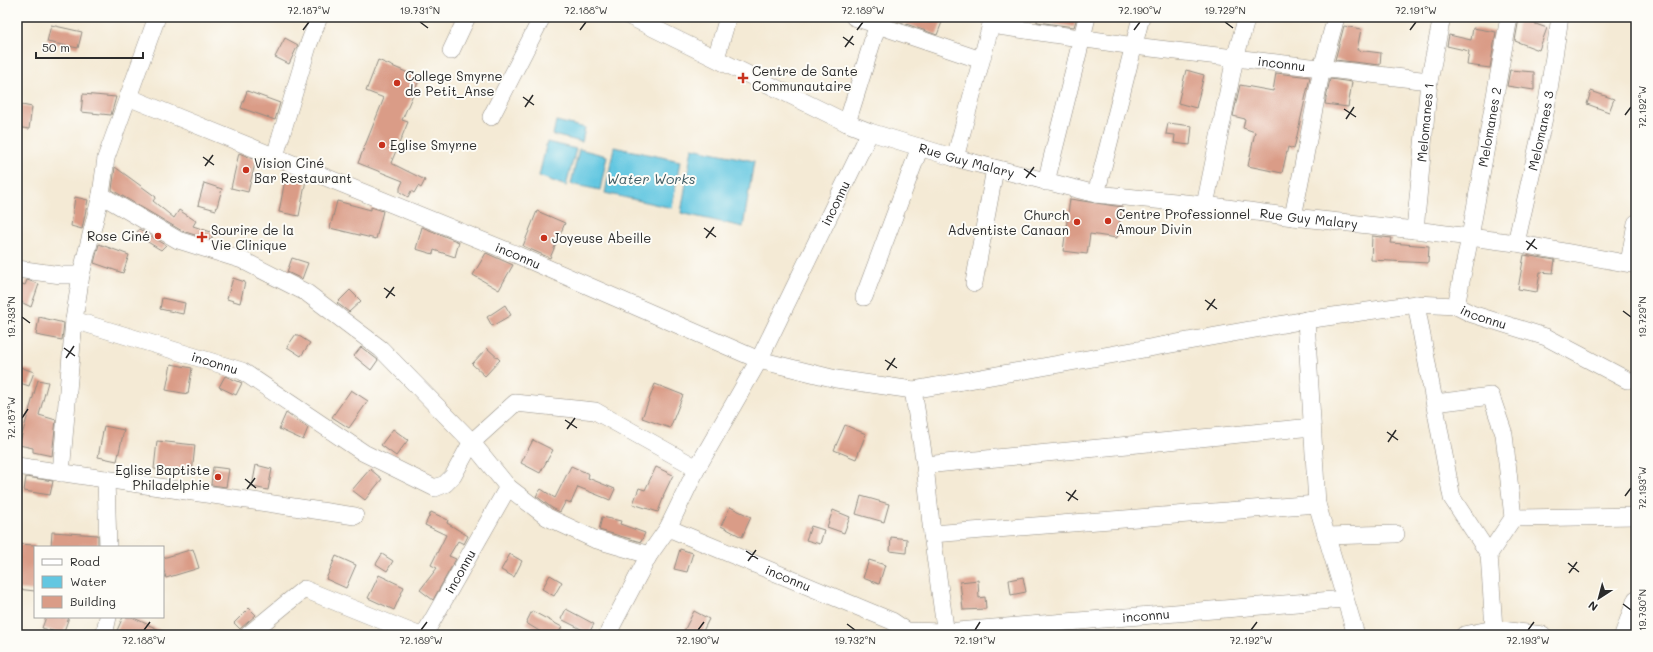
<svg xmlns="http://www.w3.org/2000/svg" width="1653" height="652" font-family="Mali,sans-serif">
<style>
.water{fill:#63c7e1;stroke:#477986}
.building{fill:#da9c87}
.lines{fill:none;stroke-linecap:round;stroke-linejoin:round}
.minor-casing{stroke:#908a80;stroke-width:18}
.minor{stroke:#fff;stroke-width:17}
.ticks{fill:none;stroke:#2b2b2b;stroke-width:1.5}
.poi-dot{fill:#c8321e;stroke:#fdfcf7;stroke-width:1.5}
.labels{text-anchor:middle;stroke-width:4;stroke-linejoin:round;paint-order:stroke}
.street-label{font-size:13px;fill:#2b2b2b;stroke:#fdfcf7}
.poi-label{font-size:13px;fill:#2b2b2b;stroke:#fdfcf7;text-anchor:start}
.water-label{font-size:14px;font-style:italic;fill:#3c5a62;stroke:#fdfcf7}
.neatline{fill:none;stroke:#2b2b2b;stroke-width:1.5}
.ticks-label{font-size:10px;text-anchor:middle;fill:#2b2b2b}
</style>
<rect width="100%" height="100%" fill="#fdfcf7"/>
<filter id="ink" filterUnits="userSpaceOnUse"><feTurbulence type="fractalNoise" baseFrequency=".025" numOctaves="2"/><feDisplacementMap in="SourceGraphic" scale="8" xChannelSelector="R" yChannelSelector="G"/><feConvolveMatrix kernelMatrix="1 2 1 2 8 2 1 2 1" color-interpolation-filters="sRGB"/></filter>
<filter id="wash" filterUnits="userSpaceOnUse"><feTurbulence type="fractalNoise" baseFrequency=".012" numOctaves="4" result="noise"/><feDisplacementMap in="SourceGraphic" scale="16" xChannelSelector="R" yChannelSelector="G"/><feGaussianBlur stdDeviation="0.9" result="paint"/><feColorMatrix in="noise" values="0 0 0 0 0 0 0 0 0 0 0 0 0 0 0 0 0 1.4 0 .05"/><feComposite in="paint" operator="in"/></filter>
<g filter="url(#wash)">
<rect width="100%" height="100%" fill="#f4ead5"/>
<path class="water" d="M556,121L585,128L582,142L553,135Z
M547,142L576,149L566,186L539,176Z
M614,147L680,161L672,208L605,193Z
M692,148L754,161L743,227L681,213Z
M579,149L607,156L600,190L571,184Z"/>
<g id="blocks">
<path class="building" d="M890,17H944L937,35L895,20Z
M1037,17H1077L1074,27L1037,22Z
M1519,18L1547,28L1539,50L1515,41Z
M51,25L82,32L78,48L47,42Z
M1344,26L1361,29L1357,50L1381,53L1380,65L1335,60Z
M1473,28L1496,32L1490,68L1467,65L1469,51L1447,46L1449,35L1471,40Z
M285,38L298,45L289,64L275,57Z
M378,60L420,78L402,120L408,122L391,163L425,180L421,188L418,186L414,193L411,191L408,197L400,192V188L403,181L358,163L384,98L366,91Z
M1186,70L1204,75L1196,108L1178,103Z
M1510,70L1534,72V90L1507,86Z
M1276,73L1310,77L1294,149L1288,147L1282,173L1248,166L1255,132L1243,128L1245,119L1233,116L1240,85L1273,91Z
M1330,79L1352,82L1348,107L1325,104Z
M247,91L280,103L275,120L241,108Z
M1591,91L1614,99L1609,112L1587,104Z
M83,94L116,97L111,115L81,112Z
M17,104L32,107L29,129L17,127Z
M1168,123L1192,126L1190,145L1174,143L1175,135L1166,134Z
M239,153L256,160L248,192L231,188Z
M115,167L156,197L153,201L174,218L179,210L196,221L193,226L214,233L211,240L182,231L112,190Z
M286,174L306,180L299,216L279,212Z
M204,183L222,189L216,210L198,205Z
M75,197L88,200L82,229L71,226Z
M1070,199L1122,207L1117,238L1090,234L1087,254L1063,251Z
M337,201L371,210V207L383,211L376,239L330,228Z
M537,211L565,223L550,258L523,246Z
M422,227L459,242L455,257L434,250L433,254L416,249Z
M139,229L166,245L161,250L136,235Z
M1372,236L1392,238L1391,243L1429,246L1428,263L1371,260Z
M99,244L129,255L123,273L94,263Z
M486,253L513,265L499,290L473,275Z
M1524,255L1555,260L1553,273L1540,272L1537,292L1518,289Z
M292,258L308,263L302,279L287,272Z
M233,278L245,282L240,303L227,299Z
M27,280L39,284L31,307L17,300V282L25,285Z
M350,290L361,301L349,312L337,303Z
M162,298L185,303L183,314L160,309Z
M505,305L511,315L492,326L487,317Z
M39,317L64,323L62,340L36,335Z
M296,334L310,343L301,356L287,347Z
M361,347L378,360L371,370L354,356Z
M487,348L500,360L485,376L472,364Z
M171,364L192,368L188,394L166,390Z
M17,366L34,372L29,386L17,382Z
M225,376L242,383L236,395L219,387Z
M38,380L48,382L39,415L56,420L52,456L33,452V448L19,445Z
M655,384L683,395L670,428L642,418Z
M351,390L368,401L349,428L332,417Z
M286,413L308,428L303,440L279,429Z
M845,425L866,434L856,459L834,450Z
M104,426L124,430L117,461L98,457Z
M393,429L408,440L396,456L381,445Z
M533,440L553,450L540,473L521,463Z
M157,441L195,445L192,474L154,469Z
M256,465L272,469L268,490L252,487Z
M571,466L589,474L588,478L615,489L610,500L578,487L571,503L566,501L560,512L552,508L536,496L541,489L555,498Z
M213,467L229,469L226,487L211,485Z
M656,467L673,475L663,496H664L658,512L633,504L639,488L645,490Z
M370,469L382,479L365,500L352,490Z
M26,477L53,481L50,495L24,491Z
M861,496L889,504L884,522L856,514Z
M730,507L751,517L742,537L721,526Z
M833,510L850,517L844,533L827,527Z
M431,512L448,520L447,523L468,536L464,544L458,541L449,556L456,559L433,600L420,590L437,568L431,565L446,535L425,525Z
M602,517L621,521L620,524L645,533L641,542L599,530Z
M811,526L824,530L820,544L806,540Z
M52,532L98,535V547H51Z
M891,537L907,539L906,553L890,551Z
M18,544L35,545V591L17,589Z
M193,549L199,568L166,578L163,568V558Z
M680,549L693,553L687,572L674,569Z
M382,554L393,561L387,571L376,564Z
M510,554L522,561L514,577L501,570Z
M336,556L356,565L346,588L326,579Z
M869,560L885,565L879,584L863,578Z
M379,575L404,587L394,610L368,598Z
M550,575L562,582L554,596L542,589Z
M1023,577L1026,592L1011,595L1009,580Z
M978,580L979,598L985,597L986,609L963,610L960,582Z
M249,608L256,615L240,629L234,623Z
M566,609L594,624L589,633L561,619Z
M532,611L562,627L557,635H546L526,623Z
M694,611L709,619L701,635H682Z
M46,617H69L63,634L42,628Z
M123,617H132L170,635H115Z"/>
</g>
</g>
<g filter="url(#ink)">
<use href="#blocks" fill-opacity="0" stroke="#908a80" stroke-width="1"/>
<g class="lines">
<defs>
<g id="minor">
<path id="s1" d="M631,17L847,123L870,132L955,158L1096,194L1205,205L1293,217L1415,230L1516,243L1636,265"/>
<path d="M854,17L981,60"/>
<path id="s2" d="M991,25L1134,46L1429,81"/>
<path d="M451,51L467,17"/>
<path d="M716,58L728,17"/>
<path id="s3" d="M128,97L515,254L759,360L836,379L913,390L1306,320L1416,304L1456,306L1472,314L1546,337L1627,380"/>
<path d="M491,117L542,17"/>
<path d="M847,123L880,17"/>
<path d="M275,156L308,46L319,17"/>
<path d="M955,158L993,17"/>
<path d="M1046,182L1087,17"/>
<path d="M1096,194L1141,17"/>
<path d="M101,195L178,240L242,260L307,293L381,349L468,438L508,487L547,517L594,539L649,555"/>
<path d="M1205,205L1235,58L1247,17"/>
<path d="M1293,217L1322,68L1336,17"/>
<path id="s4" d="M1415,230L1429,81L1442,17"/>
<path id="s5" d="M1516,243L1546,109L1560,17"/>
<path d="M1629,263L1636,223"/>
<path d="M17,269L61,275H81"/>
<path d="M974,283L995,169"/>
<path d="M864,297L920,147"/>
<path d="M1416,304L1452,498L1489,554L1494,629"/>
<path id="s6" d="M1456,306L1470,237L1509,17"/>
<path id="s7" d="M74,320L242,371L364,453L435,488L445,484L453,476L471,443L515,403L595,411L697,468"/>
<path d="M1306,320L1317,504L1356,635"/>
<path d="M913,390L925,465L932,534L946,635"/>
<path d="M1435,403L1491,396L1504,434L1513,518L1489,554"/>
<path d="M925,465L1312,427"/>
<path d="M17,466L355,516"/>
<path d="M61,473L74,320L81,275L101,195L106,158L157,17"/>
<path d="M106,479L108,547"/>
<path d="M1513,518L1636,516"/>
<path id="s8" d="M668,528L892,621L907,631L946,632L1345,599"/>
<path d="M932,534L1317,504"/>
<path d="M1326,536L1396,534"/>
<path d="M104,635L108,617"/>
<path d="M248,635L304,589L418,635"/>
<path id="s9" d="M424,635L508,487"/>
<path id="s10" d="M607,635L649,555L668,528L697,468L759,360L870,132"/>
<path d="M1464,635L1494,629L1543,635"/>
<path d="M1623,635L1636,599"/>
</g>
</defs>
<use href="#minor" class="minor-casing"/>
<use href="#minor" class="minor"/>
</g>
</g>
<path class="ticks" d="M420,22L428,28M1225,22L1233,28M303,30L309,22M580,30L586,22M857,30L863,22M1134,30L1140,22M1410,30L1416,22M843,37L854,45M845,47L853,36M523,97L534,105M525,107L533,95M1344,109L1356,117M1625,115L1631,107M1346,119L1354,107M203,157L214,165M205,166L213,155M1024,169L1036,177M1026,178L1034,167M704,228L716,237M706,238L714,227M1526,241L1537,249M1527,250L1535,239M384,288L395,296M386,298L394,287M1205,300L1217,309M1207,310L1215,299M1623,311L1631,317M22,317L30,323M64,348L75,356M66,358L74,346M885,360L897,368M887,370L895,358M22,418L28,409M565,420L577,428M567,429L575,418M1387,432L1398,440M1388,442L1396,430M245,479L256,488M247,489L255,478M1066,492L1078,500M1625,496L1631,488M1068,501L1076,490M746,551L758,559M748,561L756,550M1568,563L1579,572M1569,573L1577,562M1623,604L1631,610M847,624L855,630M144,630L150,622M421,630L427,622M698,630L704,622M975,630L980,622M1251,630L1257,622M1528,630L1534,622"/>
<g class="poi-dot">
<path d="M741 72h4v4h4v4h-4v4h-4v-4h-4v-4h4z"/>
<circle cx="397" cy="83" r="4"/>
<circle cx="382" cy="145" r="4"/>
<circle cx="246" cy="170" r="4"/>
<circle cx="1108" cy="221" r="4"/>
<circle cx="1077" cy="222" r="4"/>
<circle cx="158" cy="236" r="4"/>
<path d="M200 231h4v4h4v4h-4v4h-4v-4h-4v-4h4z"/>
<circle cx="544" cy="238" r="4"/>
<circle cx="218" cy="477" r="4"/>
</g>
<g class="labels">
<g class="street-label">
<text dy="5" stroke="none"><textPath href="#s2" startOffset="293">inconnu</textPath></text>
<text dy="5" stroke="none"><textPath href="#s4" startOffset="108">Melomanes 1</textPath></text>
<text dy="5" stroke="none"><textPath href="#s6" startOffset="182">Melomanes 2</textPath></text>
<text dy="5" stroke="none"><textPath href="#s5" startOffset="115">Melomanes 3</textPath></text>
<text dy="5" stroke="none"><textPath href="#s1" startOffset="366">Rue Guy Malary</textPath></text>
<text dy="5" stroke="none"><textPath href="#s10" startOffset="489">inconnu</textPath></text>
<text dy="5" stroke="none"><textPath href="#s1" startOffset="714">Rue Guy Malary</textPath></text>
<text dy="5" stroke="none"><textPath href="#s3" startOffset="421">inconnu</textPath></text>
<text dy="5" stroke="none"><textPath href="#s3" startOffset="1421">inconnu</textPath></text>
<text dy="5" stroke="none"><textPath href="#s7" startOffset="147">inconnu</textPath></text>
<text dy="5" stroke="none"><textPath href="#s9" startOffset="73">inconnu</textPath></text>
<text dy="5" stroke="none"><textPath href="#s8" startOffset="130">inconnu</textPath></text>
<text dy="5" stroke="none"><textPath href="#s8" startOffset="500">inconnu</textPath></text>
</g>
<g class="poi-label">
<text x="752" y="76">Centre de Sante<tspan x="752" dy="15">Communautaire</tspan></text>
<text x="405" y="81">College Smyrne<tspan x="405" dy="15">de Petit_Anse</tspan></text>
<text x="390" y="150">Eglise Smyrne</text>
<text x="254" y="168">Vision Ciné<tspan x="254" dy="15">Bar Restaurant</tspan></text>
<text x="1116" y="219">Centre Professionnel<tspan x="1116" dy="15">Amour Divin</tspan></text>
<text x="1069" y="220" text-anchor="end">Church<tspan x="1069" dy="15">Adventiste Canaan</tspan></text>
<text x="211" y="235">Sourire de la<tspan x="211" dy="15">Vie Clinique</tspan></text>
<text x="150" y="241" text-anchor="end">Rose Ciné</text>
<text x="552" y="243">Joyeuse Abeille</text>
<text x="210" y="475" text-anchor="end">Eglise Baptiste<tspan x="210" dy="15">Philadelphie</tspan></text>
</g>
<g class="water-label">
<text x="651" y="184">Water Works</text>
</g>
</g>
<rect width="1653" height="652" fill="none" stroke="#fdfcf7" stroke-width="44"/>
<rect x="34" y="546" width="130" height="72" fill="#fdfcf7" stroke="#a9a8a5"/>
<rect x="42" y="559" width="20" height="6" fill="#ffffff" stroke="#a9a8a5"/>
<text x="70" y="566" font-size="12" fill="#2b2b2b">Road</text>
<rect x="42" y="576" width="20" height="12" fill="#63c7e1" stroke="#a9a8a5"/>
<text x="70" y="586" font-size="12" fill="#2b2b2b">Water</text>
<rect x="42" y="596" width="20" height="12" fill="#da9c87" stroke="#a9a8a5"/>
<text x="70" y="606" font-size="12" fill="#2b2b2b">Building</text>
<g transform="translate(1599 598) rotate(216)" stroke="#fdfcf7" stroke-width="3" paint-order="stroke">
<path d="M0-3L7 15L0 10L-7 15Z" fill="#2b2b2b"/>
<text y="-6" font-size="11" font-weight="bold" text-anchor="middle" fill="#2b2b2b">N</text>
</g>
<path d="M36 52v6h107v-6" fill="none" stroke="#2b2b2b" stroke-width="2"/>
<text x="42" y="52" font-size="12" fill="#2b2b2b" stroke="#fdfcf7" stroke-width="3" paint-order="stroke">50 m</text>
<rect x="22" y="22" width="1609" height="608" class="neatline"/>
<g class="ticks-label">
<text x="309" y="14">72.187°W</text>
<text x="420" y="14">19.731°N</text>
<text x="586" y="14">72.188°W</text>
<text x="863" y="14">72.189°W</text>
<text x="1140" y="14">72.190°W</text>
<text x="1225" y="14">19.729°N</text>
<text x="1416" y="14">72.191°W</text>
<text transform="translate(1642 107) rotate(-90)" y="4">72.192°W</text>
<text transform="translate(11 317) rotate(-90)" y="4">19.733°N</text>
<text transform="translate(1642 317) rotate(-90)" y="4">19.729°N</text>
<text transform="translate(11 418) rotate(-90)" y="4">72.187°W</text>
<text transform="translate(1642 488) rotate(-90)" y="4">72.193°W</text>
<text transform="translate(1642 610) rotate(-90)" y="4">19.730°N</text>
<text x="144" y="644">72.188°W</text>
<text x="421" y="644">72.189°W</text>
<text x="698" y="644">72.190°W</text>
<text x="855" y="644">19.732°N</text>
<text x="975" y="644">72.191°W</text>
<text x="1251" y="644">72.192°W</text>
<text x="1528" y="644">72.193°W</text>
</g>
</svg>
